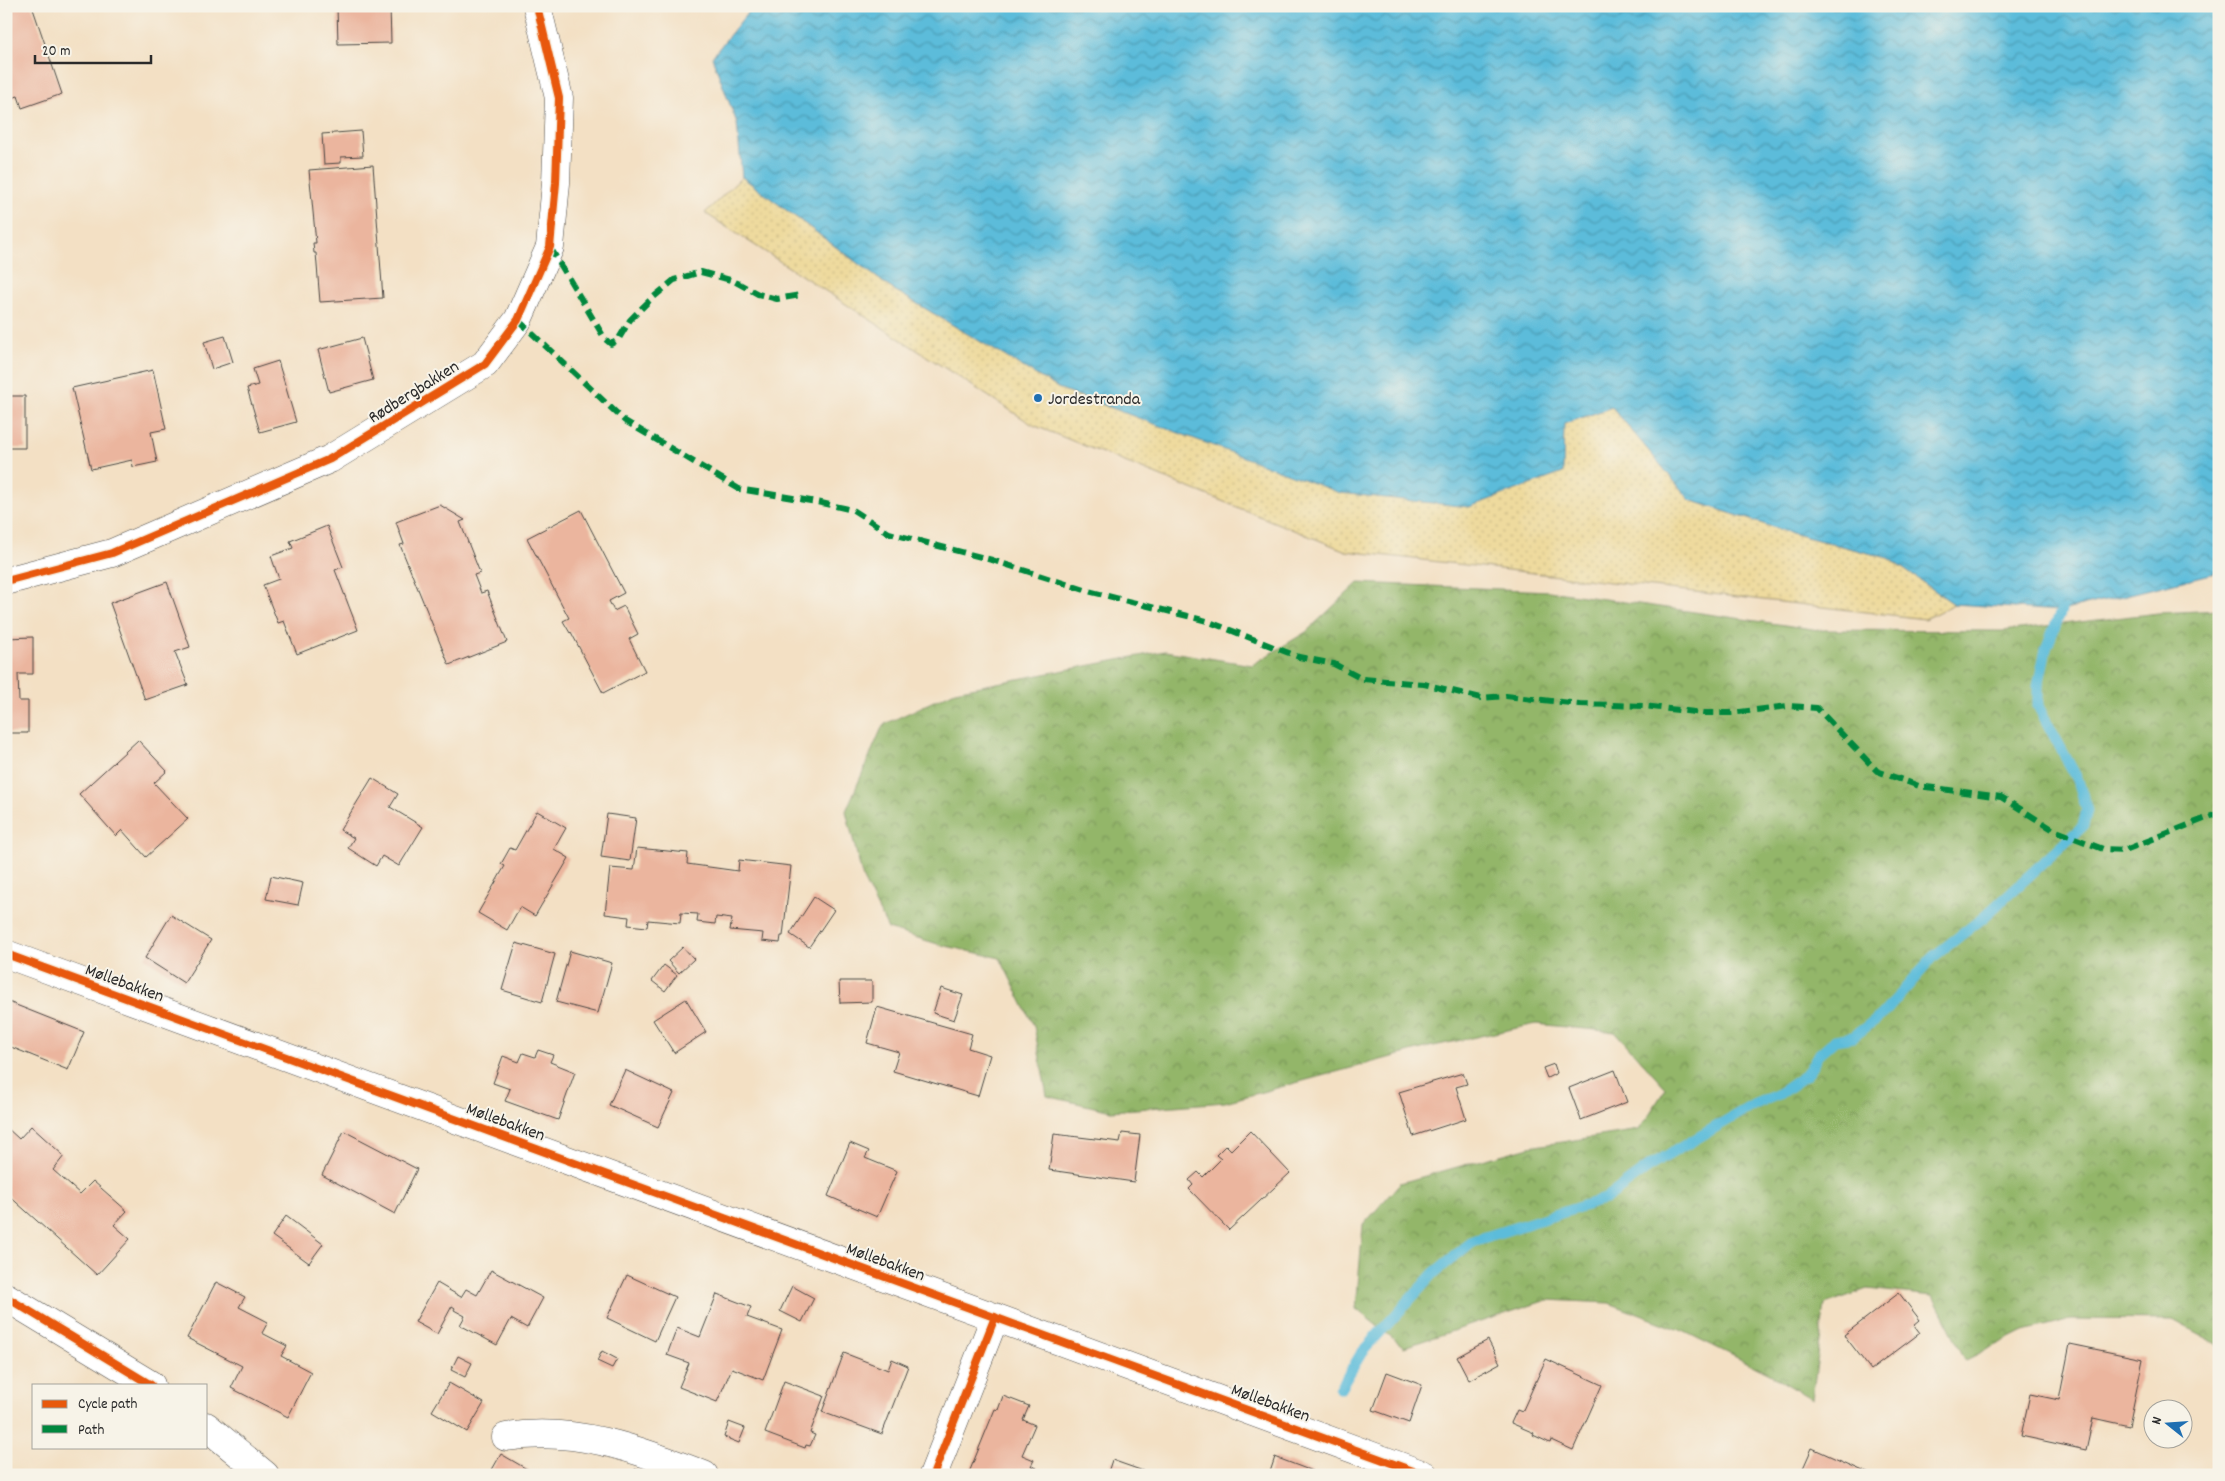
<svg xmlns="http://www.w3.org/2000/svg" width="2225" height="1481" font-family="Dekko,sans-serif">
<style>
.forest{fill:url(#forest-crowns);stroke:#5f704a}
.sand{fill:url(#sand-dots);stroke:#8c8264}
.water{fill:url(#water-waves);stroke:#437482}
.lines{fill:none;stroke-linecap:round;stroke-linejoin:round}
.stream{stroke:#5bbcda;stroke-width:11}
.building{fill:#ebb59e}
.minor-casing{stroke:#494642;stroke-width:29}
.minor{stroke:#fff;stroke-width:28}
.quiet{stroke:#00873e;stroke-width:6;stroke-dasharray:12 6;stroke-linecap:butt}
.cycleway-casing{stroke:#f7f3e8;stroke-width:11}
.cycleway{stroke:#e8590c;stroke-width:8}
.poi-dot{fill:#1f6fb2;stroke:#f7f3e8;stroke-width:2}
.labels{text-anchor:middle;stroke-width:4;stroke-linejoin:round;paint-order:stroke}
.street-label{font-size:18px;fill:#2b2b2b;stroke:#f7f3e8}
.poi-label{font-size:18px;fill:#2b2b2b;stroke:#f7f3e8;text-anchor:start}
</style>
<defs>
<pattern id="forest-crowns" width="20" height="18" patternUnits="userSpaceOnUse" patternTransform="scale(1.25)"><rect width="20" height="18" fill="#93b669"/><path d="M2 6a3 3 0 1 1 6 0M12 15a3 3 0 1 1 6 0" fill="none" stroke="#789457"/></pattern>
<pattern id="sand-dots" width="8" height="8" patternUnits="userSpaceOnUse" patternTransform="scale(1.25)"><rect width="8" height="8" fill="#eeda9e"/><path d="M2 2h.1M6 6h.1" fill="none" stroke="#cb8" stroke-width="1.8" stroke-linecap="round"/></pattern>
<pattern id="water-waves" width="16" height="10" patternUnits="userSpaceOnUse" patternTransform="scale(1.25)"><rect width="16" height="10" fill="#5bbcda"/><path d="M0 5q4-4 8 0t8 0" fill="none" stroke="#4b99b1"/></pattern>
</defs>
<rect width="100%" height="100%" fill="#f7f3e8"/>
<filter id="ink" filterUnits="userSpaceOnUse"><feTurbulence type="fractalNoise" baseFrequency=".02" numOctaves="2"/><feDisplacementMap in="SourceGraphic" scale="10" xChannelSelector="R" yChannelSelector="G"/><feConvolveMatrix kernelMatrix="1 2 1 2 8 2 1 2 1" color-interpolation-filters="sRGB"/></filter>
<filter id="wash" filterUnits="userSpaceOnUse"><feTurbulence type="fractalNoise" baseFrequency=".0096" numOctaves="4" result="noise"/><feDisplacementMap in="SourceGraphic" scale="20" xChannelSelector="R" yChannelSelector="G"/><feGaussianBlur stdDeviation="1.12" result="paint"/><feColorMatrix in="noise" values="0 0 0 0 0 0 0 0 0 0 0 0 0 0 0 0 0 1.4 0 .05"/><feComposite in="paint" operator="in"/></filter>
<g filter="url(#wash)">
<rect width="100%" height="100%" fill="#f3e0c4"/>
<path class="forest" d="M1358,583L1549,591L1819,630L2002,631L2158,613L2219,610V1345L2173,1320L2071,1319L2024,1331L1966,1360L1933,1296L1867,1289L1825,1304L1812,1399L1768,1373L1683,1331L1609,1303L1547,1300L1404,1347L1356,1309L1363,1225L1400,1183L1529,1147L1639,1130L1666,1088L1615,1032L1536,1024L1429,1047L1225,1102L1111,1111L1047,1096L1034,1026L1000,958L941,945L888,929L863,879L846,811L883,725L955,691L1165,651L1252,665L1306,632Z"/>
<path class="sand" d="M742,177L891,288L1058,388L1204,442L1564,424L1612,407L1690,500L1791,533L1888,558L1954,604L1925,619L1346,551L1033,425L705,213Z"/>
<path class="water" d="M753,6H2219V572L2061,611L1954,604L1888,558L1791,533L1690,500L1612,407L1564,424L1563,473L1469,507L1340,493L1058,388L891,288L742,177L737,123L712,57Z"/>
<g class="lines">
<path class="stream" d="M1340,1389L1362,1352L1434,1273L1473,1241L1605,1199L1653,1164L1755,1104L1779,1094L1806,1075L1818,1055L1835,1040L1853,1037L1883,1014L1933,957L1984,917L2083,826L2087,810L2078,780L2038,706V686L2046,649L2061,611"/>
</g>
<g id="blocks">
<path class="building" d="M6,6H32L62,94L22,108L18,96L6,100Z
M337,6H390L391,43L338,44Z
M361,131L363,156L341,157V163L324,164L322,134Z
M373,165L383,298L320,302L316,253H314L313,243H316L309,170Z
M225,336L233,362L212,369L204,342Z
M362,338L373,380L329,392L318,350Z
M278,361L296,422L260,432L247,388L258,385L253,369Z
M153,370L166,429L151,432L157,462L133,467L132,460L91,469L72,388Z
M6,396H25V448H6Z
M440,505L465,520L460,522L480,573L474,575L481,593L487,591L507,642L449,665L400,545L404,544L396,522Z
M581,510L624,593L609,601L614,611L624,606L638,634L629,639L645,671L603,693L571,632L570,633L563,621L569,618L527,538Z
M327,526L343,567L335,570L358,630L297,654L284,621L278,623L263,585L279,579L271,556L293,548L290,541Z
M167,582L190,647L175,652L188,685L145,700L110,603Z
M33,637V674H18L19,701H28V733H6V638Z
M138,740L167,771L154,783L188,819L146,857L122,830L116,836L79,794Z
M372,778L398,794L390,807L423,827L399,866L382,856L376,866L348,848L354,838L340,830Z
M537,811L566,828L554,849L569,858L535,916L520,907L507,930L478,913L505,866L501,864L510,848L515,850Z
M607,814L636,818L630,861L601,857Z
M637,848L688,853L687,864L738,871L739,860L791,866L783,936H781L780,943L762,941L763,933L730,930L732,919L716,917L715,924L697,922L698,914L681,913L680,923L648,920L647,927L628,925L629,917L605,914L610,868L634,870Z
M271,876L303,883L298,905L266,899Z
M814,897L834,910L809,947L790,934Z
M171,915L211,940L184,983L145,958Z
M516,943L555,954L542,1002L502,990Z
M683,947L694,959L679,973L668,961Z
M570,951L612,963L598,1013L556,1002Z
M664,965L677,975L665,991L652,981Z
M839,981H872V1002L840,1003Z
M941,988L963,995L954,1020L933,1013Z
M686,999L706,1032L674,1053L653,1020Z
M6,1001L84,1032L68,1070L6,1045Z
M877,1007L972,1034L968,1048L990,1055L978,1096L893,1071L899,1052L867,1043Z
M538,1050L553,1055L550,1062L575,1072L558,1120L505,1101L510,1089L493,1083L503,1056L519,1062L523,1053L535,1057Z
M1554,1064L1557,1073L1547,1078L1543,1068Z
M625,1070L674,1093L658,1127L609,1105Z
M1615,1070L1627,1102L1581,1120L1569,1088Z
M1463,1073L1467,1084L1456,1087L1466,1119L1413,1136L1399,1092Z
M31,1126L64,1156L53,1170L80,1194L93,1181L127,1211L114,1225L130,1239L97,1275L6,1193V1127L19,1139Z
M344,1131L417,1169L395,1214L322,1175Z
M1250,1131L1290,1173L1229,1230L1189,1189L1193,1185L1189,1180L1198,1172L1203,1177L1221,1159L1216,1155L1226,1145L1231,1150Z
M1122,1133L1140,1135L1134,1182L1049,1170L1054,1134L1120,1142Z
M850,1143L869,1151L865,1158L897,1171L877,1217L828,1196Z
M286,1216L323,1244L309,1263L272,1236Z
M491,1270L543,1298L527,1328L511,1319L497,1345L460,1325L465,1316L454,1310L455,1308L452,1306L437,1334L415,1322L437,1283L461,1297L466,1289L477,1295Z
M627,1275L675,1297L655,1341L607,1318Z
M216,1282L245,1297L239,1307L268,1322L262,1333L287,1346L281,1356L311,1372L288,1417L231,1388L242,1366L187,1338Z
M792,1286L814,1298L802,1322L780,1311Z
M1899,1293L1920,1320L1914,1325L1920,1333L1871,1370L1844,1335Z
M717,1294L751,1307L747,1317L782,1330L763,1380L732,1368L717,1402L679,1387L689,1363L667,1355L677,1328L700,1337Z
M1488,1340L1500,1363L1469,1380L1457,1357Z
M2070,1344L2143,1359L2129,1426L2093,1418L2086,1450L2021,1436L2030,1394L2059,1400Z
M602,1351L617,1359L612,1368L597,1361Z
M844,1353L888,1370L892,1359L908,1366L882,1434L822,1412Z
M458,1356L472,1363L465,1377L451,1370Z
M1546,1359L1602,1385L1573,1450L1551,1440L1550,1443L1533,1435L1534,1433L1511,1423L1517,1410L1522,1412Z
M1387,1372L1422,1385L1409,1423L1373,1410Z
M784,1381L824,1396L810,1433L815,1435L810,1446L806,1445L805,1448L765,1433Z
M449,1383L484,1403L467,1432L432,1411Z
M1003,1396L1029,1406L1023,1420L1035,1425L1022,1455L1034,1460L1031,1466L1037,1468L1034,1475H968L995,1409L998,1410Z
M729,1422L745,1428L739,1443L724,1437Z
M1812,1448L1872,1475H1800Z
M501,1454L537,1475H489Z
M1275,1457L1312,1471L1310,1475H1269Z
M1112,1460L1149,1473V1475H1107Z
M635,1469L650,1474V1475H634Z"/>
</g>
</g>
<g filter="url(#ink)">
<use href="#blocks" fill-opacity="0" stroke="#494642" stroke-width="1"/>
<g class="lines">
<defs>
<path id="minor" d="M6,581L112,553L330,459L485,364L518,320L550,247L556,183L559,98L537,6
M6,954L1424,1475
M6,1297L151,1385
M206,1426L265,1475
M506,1437C577,1426 638,1450 704,1475
M933,1475L995,1317"/>
</defs>
<use href="#minor" class="minor-casing"/>
<use href="#minor" class="minor"/>
<path class="quiet" d="M550,247L605,339L611,344L618,340L630,320L649,301L674,280L701,272L734,281L758,294L777,299L800,295
M518,320L625,421L739,489L817,502L853,510L889,533L992,560L1088,591L1207,621L1299,657L1334,664L1362,679L1424,684L1481,698L1506,696L1579,704L1644,706L1703,713H1731L1788,706L1817,708L1877,771L1919,786L2001,797L2054,830L2103,849L2125,850L2219,813"/>
<defs>
<path id="cycleway" d="M6,581L112,553L330,459L485,364L518,320L550,247L556,183L559,98L537,6
M6,954L1424,1475
M6,1297L151,1385
M933,1475L995,1317"/>
</defs>
<use href="#cycleway" class="cycleway-casing"/>
<use href="#cycleway" class="cycleway"/>
</g>
</g>
<circle class="poi-dot" cx="1038" cy="398" r="5"/>
<g class="labels">
<g class="street-label">
<text transform="translate(413 391) rotate(-32)" y="6">Rødbergbakken</text>
<text transform="translate(125 982) rotate(20)" y="6">Møllebakken</text>
<text transform="translate(506 1121) rotate(20)" y="6">Møllebakken</text>
<text transform="translate(886 1261) rotate(20)" y="6">Møllebakken</text>
<text transform="translate(1271 1402) rotate(20)" y="6">Møllebakken</text>
</g>
<g class="poi-label">
<text x="1048" y="404">Jordestranda</text>
</g>
</g>
<rect width="2225" height="1481" fill="none" stroke="#f7f3e8" stroke-width="25"/>
<rect x="32" y="1384" width="175" height="65" fill="#f7f3e8" stroke="#a5a39c"/>
<rect x="42" y="1400" width="25" height="8" fill="#e8590c" stroke="#a5a39c"/>
<text x="78" y="1408" font-size="15" fill="#2b2b2b">Cycle path</text>
<rect x="42" y="1425" width="25" height="8" fill="#00873e" stroke="#a5a39c"/>
<text x="78" y="1434" font-size="15" fill="#2b2b2b">Path</text>
<g transform="translate(2168 1424) rotate(287)"><circle r="24" fill="#f7f3e8" stroke="#a5a39c"/>
<path d="M0-4L9 19L0 12L-9 19Z" fill="#1f6fb2"/>
<text y="-8" font-size="14" font-weight="bold" text-anchor="middle" fill="#2b2b2b">N</text>
</g>
<path d="M35 55v8h116v-8" fill="none" stroke="#2b2b2b" stroke-width="2.5"/>
<text x="42" y="55" font-size="15" fill="#2b2b2b" stroke="#f7f3e8" stroke-width="4" paint-order="stroke">20 m</text>
</svg>
